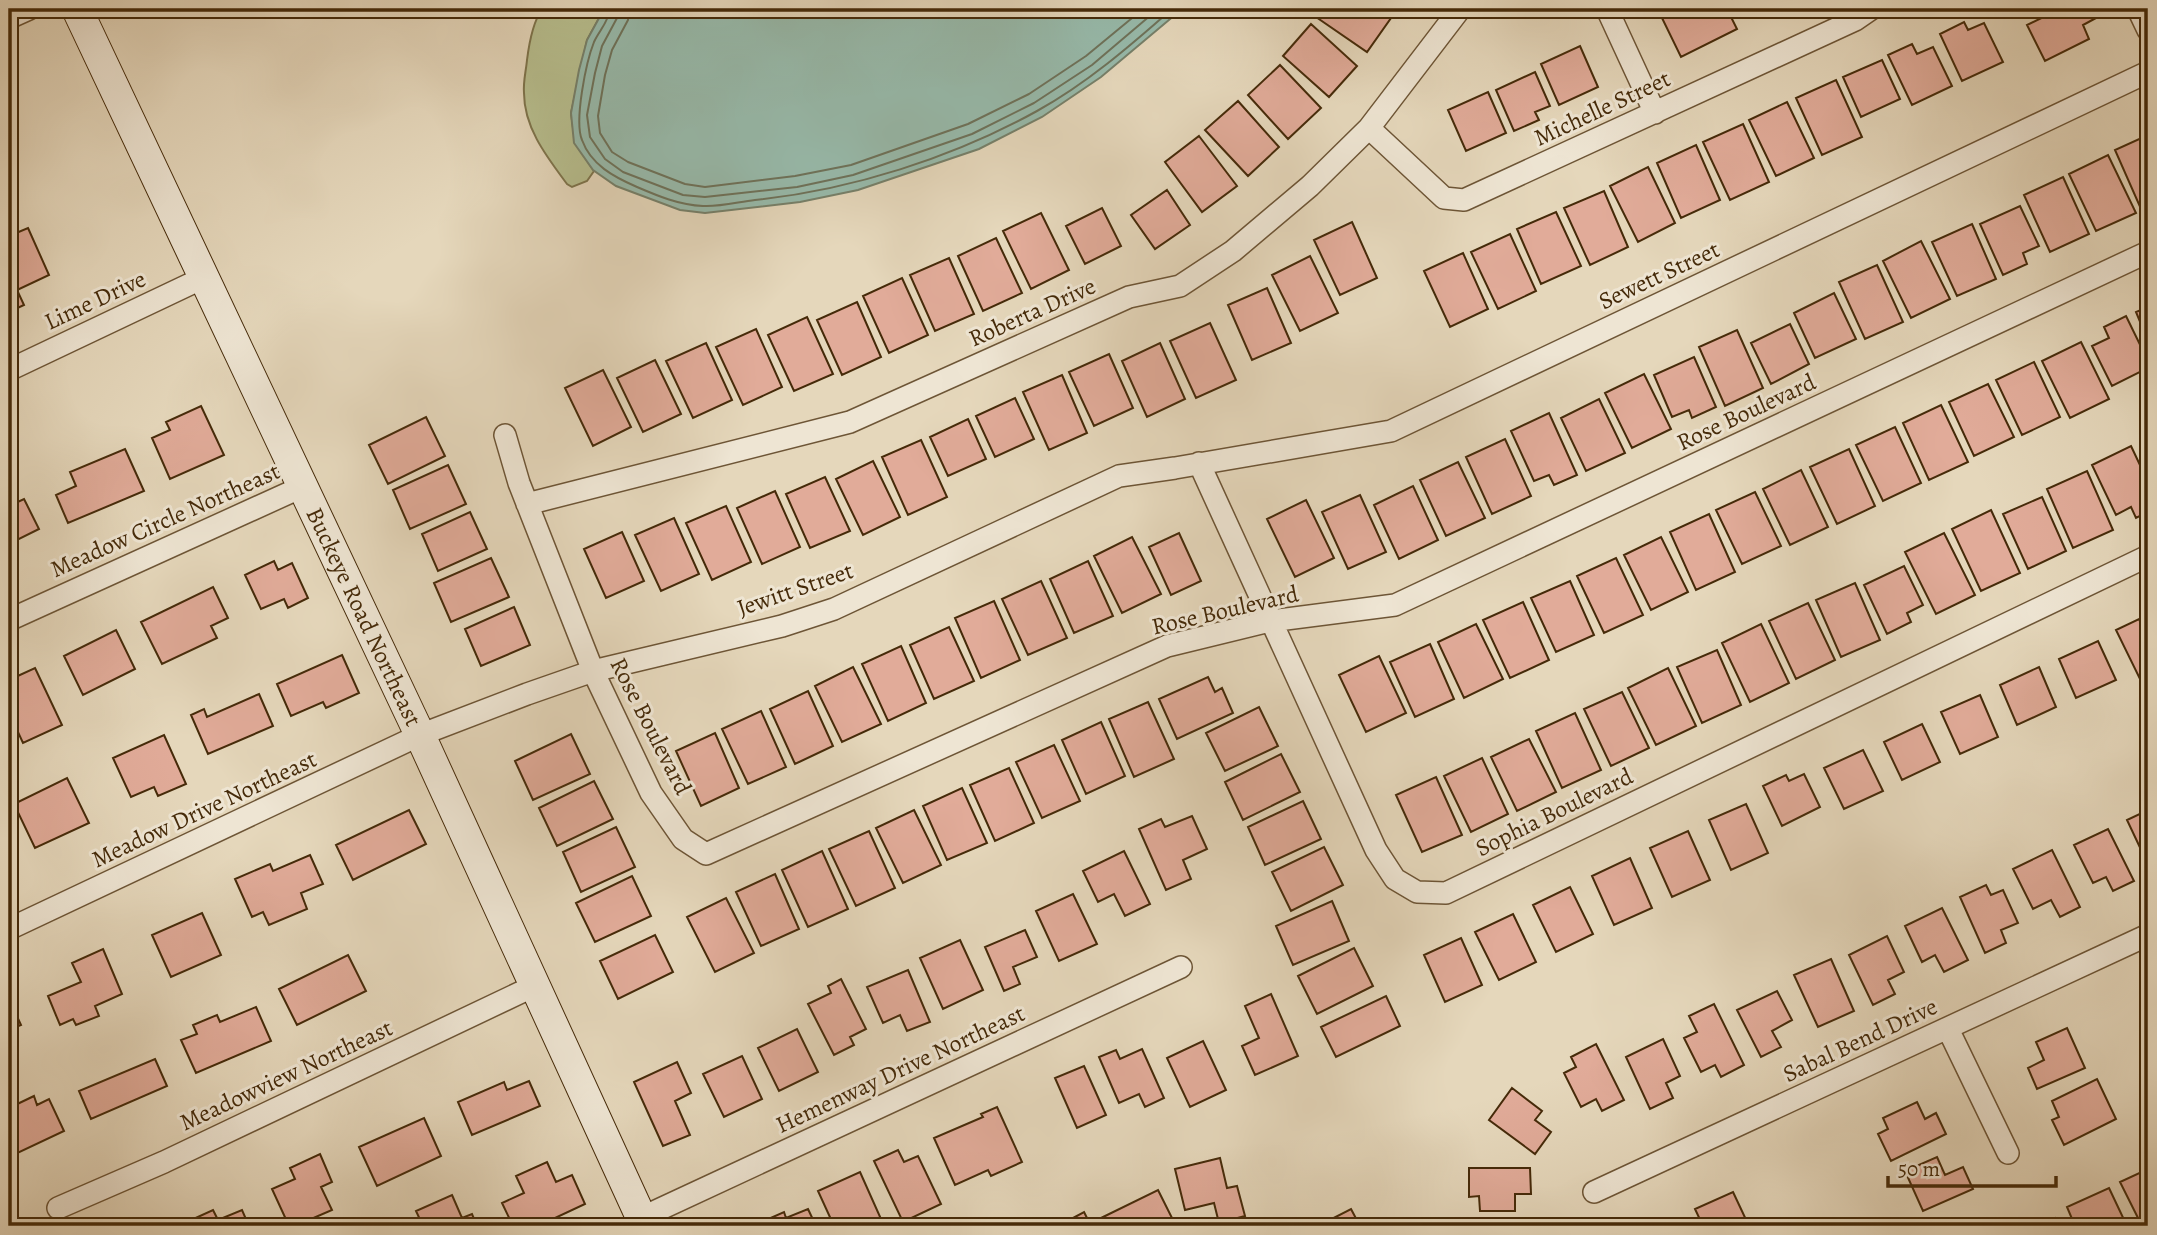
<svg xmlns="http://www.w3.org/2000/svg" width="2157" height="1235" font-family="Alegreya,serif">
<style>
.green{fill:#b7be8e;stroke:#7e744c;stroke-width:2}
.water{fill:#97baab;stroke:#76806a;stroke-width:2}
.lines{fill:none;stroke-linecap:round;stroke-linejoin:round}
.shore{stroke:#6e725a;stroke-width:2}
.building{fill:#e1ab99;stroke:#452a09;stroke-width:2}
.street-casing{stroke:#6d5536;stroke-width:24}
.secondary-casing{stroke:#452a09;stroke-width:32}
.street{stroke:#eee5d3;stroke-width:21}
.secondary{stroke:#eee5d3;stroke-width:30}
.labels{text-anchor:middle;stroke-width:6;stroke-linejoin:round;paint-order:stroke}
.street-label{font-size:24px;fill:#452a09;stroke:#eee5d3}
</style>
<rect width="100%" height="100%" fill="#e5d7bb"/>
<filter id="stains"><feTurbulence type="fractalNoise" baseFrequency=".00286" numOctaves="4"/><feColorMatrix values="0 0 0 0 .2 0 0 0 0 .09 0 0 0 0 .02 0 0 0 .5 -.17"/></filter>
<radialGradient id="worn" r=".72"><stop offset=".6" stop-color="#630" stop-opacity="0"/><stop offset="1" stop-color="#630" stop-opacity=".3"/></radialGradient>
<path class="green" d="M542,9H604L587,40L571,113L575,143L594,171L587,181L572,187L567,184C547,157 524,128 524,93C523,82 526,71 527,60C529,44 533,22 542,9Z"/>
<path class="water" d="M604,9H1182L1101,77L1042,117L979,149L858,190L800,202L705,213L680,210L616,186L593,170L574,143L571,113L579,70L587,40Z"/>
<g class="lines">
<path class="shore" d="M610,9C609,21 599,31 594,42C586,62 574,121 582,140C591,165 614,177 637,187C658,196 679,205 703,206C720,207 738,202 755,200C851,190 952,158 1037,111C1086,84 1130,46 1172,9
M619,9L617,18L602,46L595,73L587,115L590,137L605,159L623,172L683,195L705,197L797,187L853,175L972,134L1034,103L1092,65L1158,9
M629,9L628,20L612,50L605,75L598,116L600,133L612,152L628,162L685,184L705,187L795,176L851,165L968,124L1029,94L1086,56L1143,9"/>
</g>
<path class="building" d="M1321,9H1377L1391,18L1367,52L1316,17Z
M1682,9H1727L1737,29L1681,57L1662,18Z
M2060,9H2091L2096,18L2083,25L2089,39L2045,61L2027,25Z
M1964,22L1968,30L1984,23L2003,62L1962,81L1940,34Z
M1311,24L1357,66L1329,97L1283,56Z
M1912,44L1917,54L1933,47L1952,86L1912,105L1888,55Z
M1580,46L1598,87L1559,105L1541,64Z
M1882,60L1900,99L1861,117L1843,77Z
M1280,65L1321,108L1288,139L1248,95Z
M1535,72L1550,106L1535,112L1539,120L1514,131L1496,90Z
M1836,80L1862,137L1822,155L1796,98Z
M1488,92L1506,133L1466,151L1448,110Z
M1238,101L1279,147L1248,176L1205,130Z
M1787,102L1814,158L1776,176L1749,120Z
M1743,124L1769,182L1730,200L1703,142Z
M2148,135V206L2141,209L2115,150Z
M1199,136L1237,186L1202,212L1165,162Z
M1696,145L1720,200L1681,218L1657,163Z
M2108,155L2136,213L2096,231L2069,174Z
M1648,167L1675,223L1638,242L1610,186Z
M2063,177L2089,234L2050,252L2024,195Z
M1167,190L1190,225L1155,249L1131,215Z
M1604,191L1628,247L1590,265L1564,208Z
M2020,206L2039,246L2023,253L2027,264L2003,275L1980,224Z
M1102,208L1121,246L1085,264L1066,226Z
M1556,212L1581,266L1541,284L1517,229Z
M1041,213L1069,270L1031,289L1003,231Z
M1352,222L1377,278L1340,295L1314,240Z
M1972,224L1996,279L1957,296L1932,242Z
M28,228L49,275L17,290L24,305L9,312V236Z
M1510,234L1536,291L1498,309L1471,252Z
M996,238L1022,293L983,311L958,256Z
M1921,241L1950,299L1911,318L1883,261Z
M1463,253L1488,309L1450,327L1424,271Z
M1310,256L1338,313L1300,331L1272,275Z
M949,258L974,314L935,331L910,275Z
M1877,265L1903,322L1865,339L1839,282Z
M902,278L928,335L889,353L863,296Z
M1267,288L1291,343L1252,360L1228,305Z
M1834,293L1856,339L1815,358L1794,313Z
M857,302L881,357L842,375L817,320Z
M2148,307V341L2136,312Z
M2126,316L2148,361V368L2112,386L2092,346L2109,338L2104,327Z
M807,317L833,374L794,391L768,335Z
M1210,323L1236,380L1196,398L1170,341Z
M1790,324L1809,364L1771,384L1751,343Z
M756,329L782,387L743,405L716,347Z
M1737,330L1763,388L1725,406L1699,347Z
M2081,342L2109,399L2070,418L2042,361Z
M706,343L732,400L693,418L666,361Z
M1160,343L1185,399L1147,417L1122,361Z
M1109,354L1133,408L1094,426L1069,372Z
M1694,357L1716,407L1692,418L1689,410L1672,417L1654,375Z
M655,360L681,414L643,432L617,378Z
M2034,362L2060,417L2022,435L1996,380Z
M603,370L631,427L593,446L565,388Z
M1644,374L1671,429L1632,448L1605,393Z
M1062,375L1087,433L1049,450L1023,392Z
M1988,384L2014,437L1974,456L1949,402Z
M1015,398L1034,439L995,457L976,416Z
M1599,399L1625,453L1586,471L1561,418Z
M1941,405L1968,462L1929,480L1903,423Z
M201,406L224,455L170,479L152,438L170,430L166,422Z
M1549,413L1577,475L1554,485L1549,475L1534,481L1511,431Z
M426,417L445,456L388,484L369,445Z
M968,419L986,459L948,476L930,437Z
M1895,427L1921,483L1883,501L1856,445Z
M1505,439L1531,496L1492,514L1466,457Z
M921,440L947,497L908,515L882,457Z
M2131,446L2148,482V512L2136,518L2131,507L2116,515L2092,465Z
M125,449L144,491L68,523L56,495L76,486L70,472Z
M1849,449L1875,506L1837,524L1810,467Z
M873,461L900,517L863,535L836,479Z
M1458,462L1485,518L1446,536L1420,480Z
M448,465L466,504L410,529L393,490Z
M1801,470L1828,527L1790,545L1763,489Z
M2087,471L2113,530L2073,548L2047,489Z
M825,477L850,531L810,548L786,494Z
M1413,486L1438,540L1399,559L1374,505Z
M775,491L800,547L762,564L737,508Z
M1755,492L1781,546L1742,564L1716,510Z
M1360,495L1386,552L1348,569L1322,512Z
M2042,497L2066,551L2028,569L2003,514Z
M24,499L39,529L9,544V506Z
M1306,500L1334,558L1295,577L1267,519Z
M726,506L751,562L712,580L686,523Z
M1991,510L2020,573L1981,591L1952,529Z
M470,512L487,549L438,571L422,534Z
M1709,514L1735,572L1696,590L1670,532Z
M674,518L699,574L661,591L635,535Z
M622,532L644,581L606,598L584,549Z
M1179,533L1201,581L1171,595L1149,547Z
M1944,533L1975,595L1936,614L1905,552Z
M1132,537L1161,594L1122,613L1094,556Z
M1661,537L1688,592L1651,610L1624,555Z
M491,558L509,597L451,622L434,583Z
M1616,558L1643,615L1604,633L1577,576Z
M274,561L278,570L292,563L308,598L288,608L284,599L261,609L245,575Z
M1088,561L1113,616L1074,633L1050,579Z
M1904,566L1923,605L1907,613L1911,622L1887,634L1864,585Z
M1041,581L1067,638L1028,655L1002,599Z
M1570,581L1594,635L1556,652L1531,598Z
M1855,583L1880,640L1841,657L1816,600Z
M213,587L228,618L211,626L217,638L162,664L141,622Z
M994,601L1020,660L981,678L955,618Z
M1523,602L1549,660L1510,678L1483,620Z
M1808,603L1835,660L1796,679L1769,621Z
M514,607L530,645L481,666L465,629Z
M2139,619L2142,626L2148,623V675L2140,679L2116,630Z
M1476,624L1503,679L1464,698L1438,642Z
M1761,624L1789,683L1750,702L1722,643Z
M949,627L974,681L934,699L910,645Z
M116,630L135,669L83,695L64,656Z
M2098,641L2116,680L2076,698L2059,659Z
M1430,644L1454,699L1415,717L1390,662Z
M901,646L926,703L888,721L862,664Z
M1717,650L1741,705L1702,723L1677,667Z
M342,655L359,693L326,708L323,702L291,716L277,684Z
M1379,656L1406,713L1366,732L1339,675Z
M853,667L881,724L842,742L815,686Z
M2039,667L2056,707L2017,725L2000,685Z
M35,668L62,725L23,743L18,732L9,736V680Z
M1668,668L1696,726L1656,745L1628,688Z
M1208,677L1215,692L1222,688L1233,713L1177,739L1159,699Z
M808,691L833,746L795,764L770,709Z
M1622,692L1649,748L1611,766L1584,709Z
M259,694L273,726L208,754L191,715L204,709L207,717Z
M1980,695L1998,737L1960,754L1941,712Z
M1148,702L1174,759L1134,777L1109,719Z
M1259,707L1278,746L1225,771L1206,733Z
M761,711L786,767L748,784L722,729Z
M1575,713L1601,770L1562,788L1536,731Z
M1101,722L1125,776L1086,794L1062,740Z
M1922,724L1940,762L1902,780L1884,742Z
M715,733L739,788L701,806L676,751Z
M571,734L590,774L533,800L515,761Z
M164,735L186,784L158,796L154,787L131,797L113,758Z
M1529,739L1556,792L1517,811L1491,757Z
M1054,745L1080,801L1042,818L1016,762Z
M1863,750L1883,791L1844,809L1824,768Z
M1281,754L1300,792L1243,820L1225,782Z
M1482,758L1508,814L1471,832L1444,776Z
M1009,768L1034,823L995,841L970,785Z
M1804,774L1820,807L1782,826L1763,786L1786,775L1789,781Z
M1436,777L1462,835L1422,852L1396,795Z
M67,778L89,823L35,848L14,804Z
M594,781L613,819L557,846L539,808Z
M962,788L987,843L947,860L923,806Z
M1303,801L1321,839L1265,865L1248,827Z
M1746,804L1768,853L1731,870L1709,820Z
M409,810L426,844L353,880L336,845Z
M914,810L941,865L903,883L876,828Z
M2148,810V855L2144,856L2127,820Z
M1192,816L1207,849L1183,860L1191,879L1166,890L1139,829L1161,819L1165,827Z
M616,827L635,867L581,892L563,852Z
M2108,829L2134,881L2113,891L2106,877L2093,883L2074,845Z
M869,831L895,888L856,906L829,849Z
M1688,831L1710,880L1672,897L1650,848Z
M1324,847L1343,885L1291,911L1272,872Z
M2052,850L2080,907L2060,917L2051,900L2033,909L2013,869Z
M822,851L848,909L808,927L782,870Z
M1124,851L1150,904L1125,916L1114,894L1098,902L1083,871Z
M310,855L323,884L301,893L307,909L269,925L263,912L252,917L235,879L270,864L273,871Z
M1630,858L1652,908L1614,925L1592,876Z
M775,874L799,929L761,946L736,892Z
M632,876L651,916L595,942L576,903Z
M1986,885L1991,895L2003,890L2018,923L2001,930L2006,943L1985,953L1960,897Z
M1570,887L1593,934L1556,952L1533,905Z
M1073,894L1097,944L1059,961L1036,911Z
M726,898L754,953L715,972L687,917Z
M1332,901L1349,941L1293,965L1276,926Z
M1942,908L1968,960L1944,972L1935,955L1922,962L1905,926Z
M202,913L221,955L171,977L152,935Z
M1513,914L1536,962L1499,980L1475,932Z
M1025,930L1037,957L1013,967L1020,984L1004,991L985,947Z
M655,935L673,972L618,999L600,961Z
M1887,936L1904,972L1888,980L1895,994L1873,1005L1849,955Z
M1461,938L1482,985L1445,1002L1424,955Z
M960,940L983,990L943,1009L920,958Z
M1354,948L1373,986L1317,1014L1298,976Z
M103,949L122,994L95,1006L99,1016L76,1025L73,1019L60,1025L48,996L81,982L72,963Z
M348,955L366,991L297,1025L279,989Z
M1831,959L1854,1011L1818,1027L1794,975Z
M908,970L930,1022L907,1031L900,1015L883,1023L867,987Z
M841,979L866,1029L850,1037L854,1045L834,1055L808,1004L831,993L828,986Z
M1777,991L1792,1020L1772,1031L1781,1047L1761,1057L1737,1010Z
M1271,994L1298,1056L1255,1075L1242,1046L1259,1038L1245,1006Z
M1386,996L1400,1026L1336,1057L1321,1027Z
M9,999L21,1025L9,1030Z
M1714,1004L1744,1065L1721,1077L1715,1065L1701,1072L1684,1038L1697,1032L1689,1016Z
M256,1007L271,1041L196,1073L181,1040L197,1034L193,1025L217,1015L220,1022Z
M2067,1028L2085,1068L2037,1089L2028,1068L2044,1060L2036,1042Z
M797,1029L818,1072L779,1091L758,1048Z
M1663,1039L1680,1076L1666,1083L1673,1098L1650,1109L1626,1057Z
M1203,1041L1226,1090L1190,1107L1167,1058Z
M1596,1044L1624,1100L1602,1111L1596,1099L1581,1107L1564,1073L1576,1067L1571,1057Z
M1142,1049L1164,1098L1145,1107L1139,1094L1119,1103L1099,1057L1116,1050L1120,1059Z
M742,1056L762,1099L724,1117L703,1074Z
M155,1059L167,1086L91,1119L79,1091Z
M677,1062L691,1093L675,1101L690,1135L663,1146L634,1082Z
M1084,1066L1106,1115L1077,1128L1055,1078Z
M2097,1079L2116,1119L2064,1145L2052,1120L2059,1117L2052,1101Z
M529,1081L540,1106L472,1135L458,1102L504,1082L507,1090Z
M1512,1088L1542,1111L1535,1120L1551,1132L1535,1154L1489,1120Z
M34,1096L37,1105L49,1099L64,1131L9,1157V1108Z
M1917,1102L1925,1119L1936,1113L1946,1134L1891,1161L1878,1134L1888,1129L1883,1118Z
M997,1107L1022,1162L991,1176L988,1170L955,1185L934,1138L983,1117L981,1114Z
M424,1118L441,1156L377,1186L359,1147Z
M898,1150L904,1162L918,1156L941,1204L903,1222L874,1161Z
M320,1154L332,1182L321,1187L332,1210L295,1226H289L272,1189L295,1179L290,1168Z
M1937,1157L1945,1175L1963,1167L1973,1189L1923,1211L1905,1171Z
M1220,1158L1227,1188L1237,1186L1245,1216L1219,1223L1214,1203L1185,1210L1175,1169Z
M547,1162L556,1182L572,1175L585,1204L538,1226H513L502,1203L524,1193L516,1176Z
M1469,1168H1530L1531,1194H1515V1211H1480L1479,1196L1469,1197Z
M2148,1169V1226H2142L2120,1182Z
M860,1172L881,1219L872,1223L873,1226H834L818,1191Z
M2109,1188L2127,1226H2075L2067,1207Z
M1158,1190L1176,1226H1106L1101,1218Z
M1733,1192L1749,1226H1703L1695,1209Z
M452,1195L462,1218L472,1214L477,1226H423L416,1211Z
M808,1209L816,1226H769L766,1220L784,1212L786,1218Z
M1351,1209L1360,1226H1318Z
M213,1210L218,1220L242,1210L249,1226H178Z
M1084,1212L1091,1226H1077L1073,1218Z
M2055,1218L2060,1226H2027L2037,1222L2039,1226Z"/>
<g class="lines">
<defs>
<path id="street" d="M1607,9L1655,113
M2138,9L2148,30
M9,18L29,9
M1369,128L1444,198L1464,200L1855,20L1871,9
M9,370L205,277
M505,435L519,483L593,671L651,793L683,839L706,854L1167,646L1270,621L1395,605L2148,252
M1199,463L1376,850L1395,879L1417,892L1446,893L2148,556
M527,504L850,422L1129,297L1180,286L1233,251L1310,186L1369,128L1460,9
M9,620L304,486
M9,929L420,735L527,694L593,671L782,626L834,609L1119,476L1175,468L1391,431L2148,72
M1948,1029L2008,1153
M1594,1192L2148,935
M58,1208L164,1162L534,986
M641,1218L1181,967"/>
<g id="secondary">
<path id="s1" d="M77,9L420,735L645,1226"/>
</g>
</defs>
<use href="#street" class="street-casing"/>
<use href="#secondary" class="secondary-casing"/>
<use href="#street" class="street"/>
<use href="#secondary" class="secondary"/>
</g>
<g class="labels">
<g class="street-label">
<text transform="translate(1602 108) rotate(-25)" y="8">Michelle Street</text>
<text transform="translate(1659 275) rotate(-25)" y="8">Sewett Street</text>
<text transform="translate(95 300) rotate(-25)" y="8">Lime Drive</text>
<text transform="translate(1032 312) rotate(-24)" y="8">Roberta Drive</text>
<text transform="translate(1746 412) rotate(-25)" y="8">Rose Boulevard</text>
<text transform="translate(165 520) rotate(-24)" y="8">Meadow Circle Northeast</text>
<text transform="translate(795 589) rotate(-19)" y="8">Jewitt Street</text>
<text transform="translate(1225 610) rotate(-13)" y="8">Rose Boulevard</text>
<text dy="8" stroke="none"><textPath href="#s1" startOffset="672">Buckeye Road Northeast</textPath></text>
<text transform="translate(651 726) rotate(63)" y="8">Rose Boulevard</text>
<text transform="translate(204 809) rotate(-25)" y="8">Meadow Drive Northeast</text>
<text transform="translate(1554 812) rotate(-26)" y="8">Sophia Boulevard</text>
<text transform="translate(1860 1040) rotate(-25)" y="8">Sabal Bend Drive</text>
<text transform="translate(900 1069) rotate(-25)" y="8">Hemenway Drive Northeast</text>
<text transform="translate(286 1075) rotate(-25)" y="8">Meadowview Northeast</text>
</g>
</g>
<rect width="2157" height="1235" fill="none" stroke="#e5d7bb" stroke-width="35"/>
<rect x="10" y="10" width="2136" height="1214" fill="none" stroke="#452a09" stroke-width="3.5"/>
<rect x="18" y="18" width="2122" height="1200" fill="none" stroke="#452a09" stroke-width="2"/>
<path d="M1888 1176v10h168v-10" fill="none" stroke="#452a09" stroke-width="3.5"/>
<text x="1898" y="1176" font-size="21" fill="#452a09" stroke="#eee5d3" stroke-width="5" paint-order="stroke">50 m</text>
<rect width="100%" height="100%" filter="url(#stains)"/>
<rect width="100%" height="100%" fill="url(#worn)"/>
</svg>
